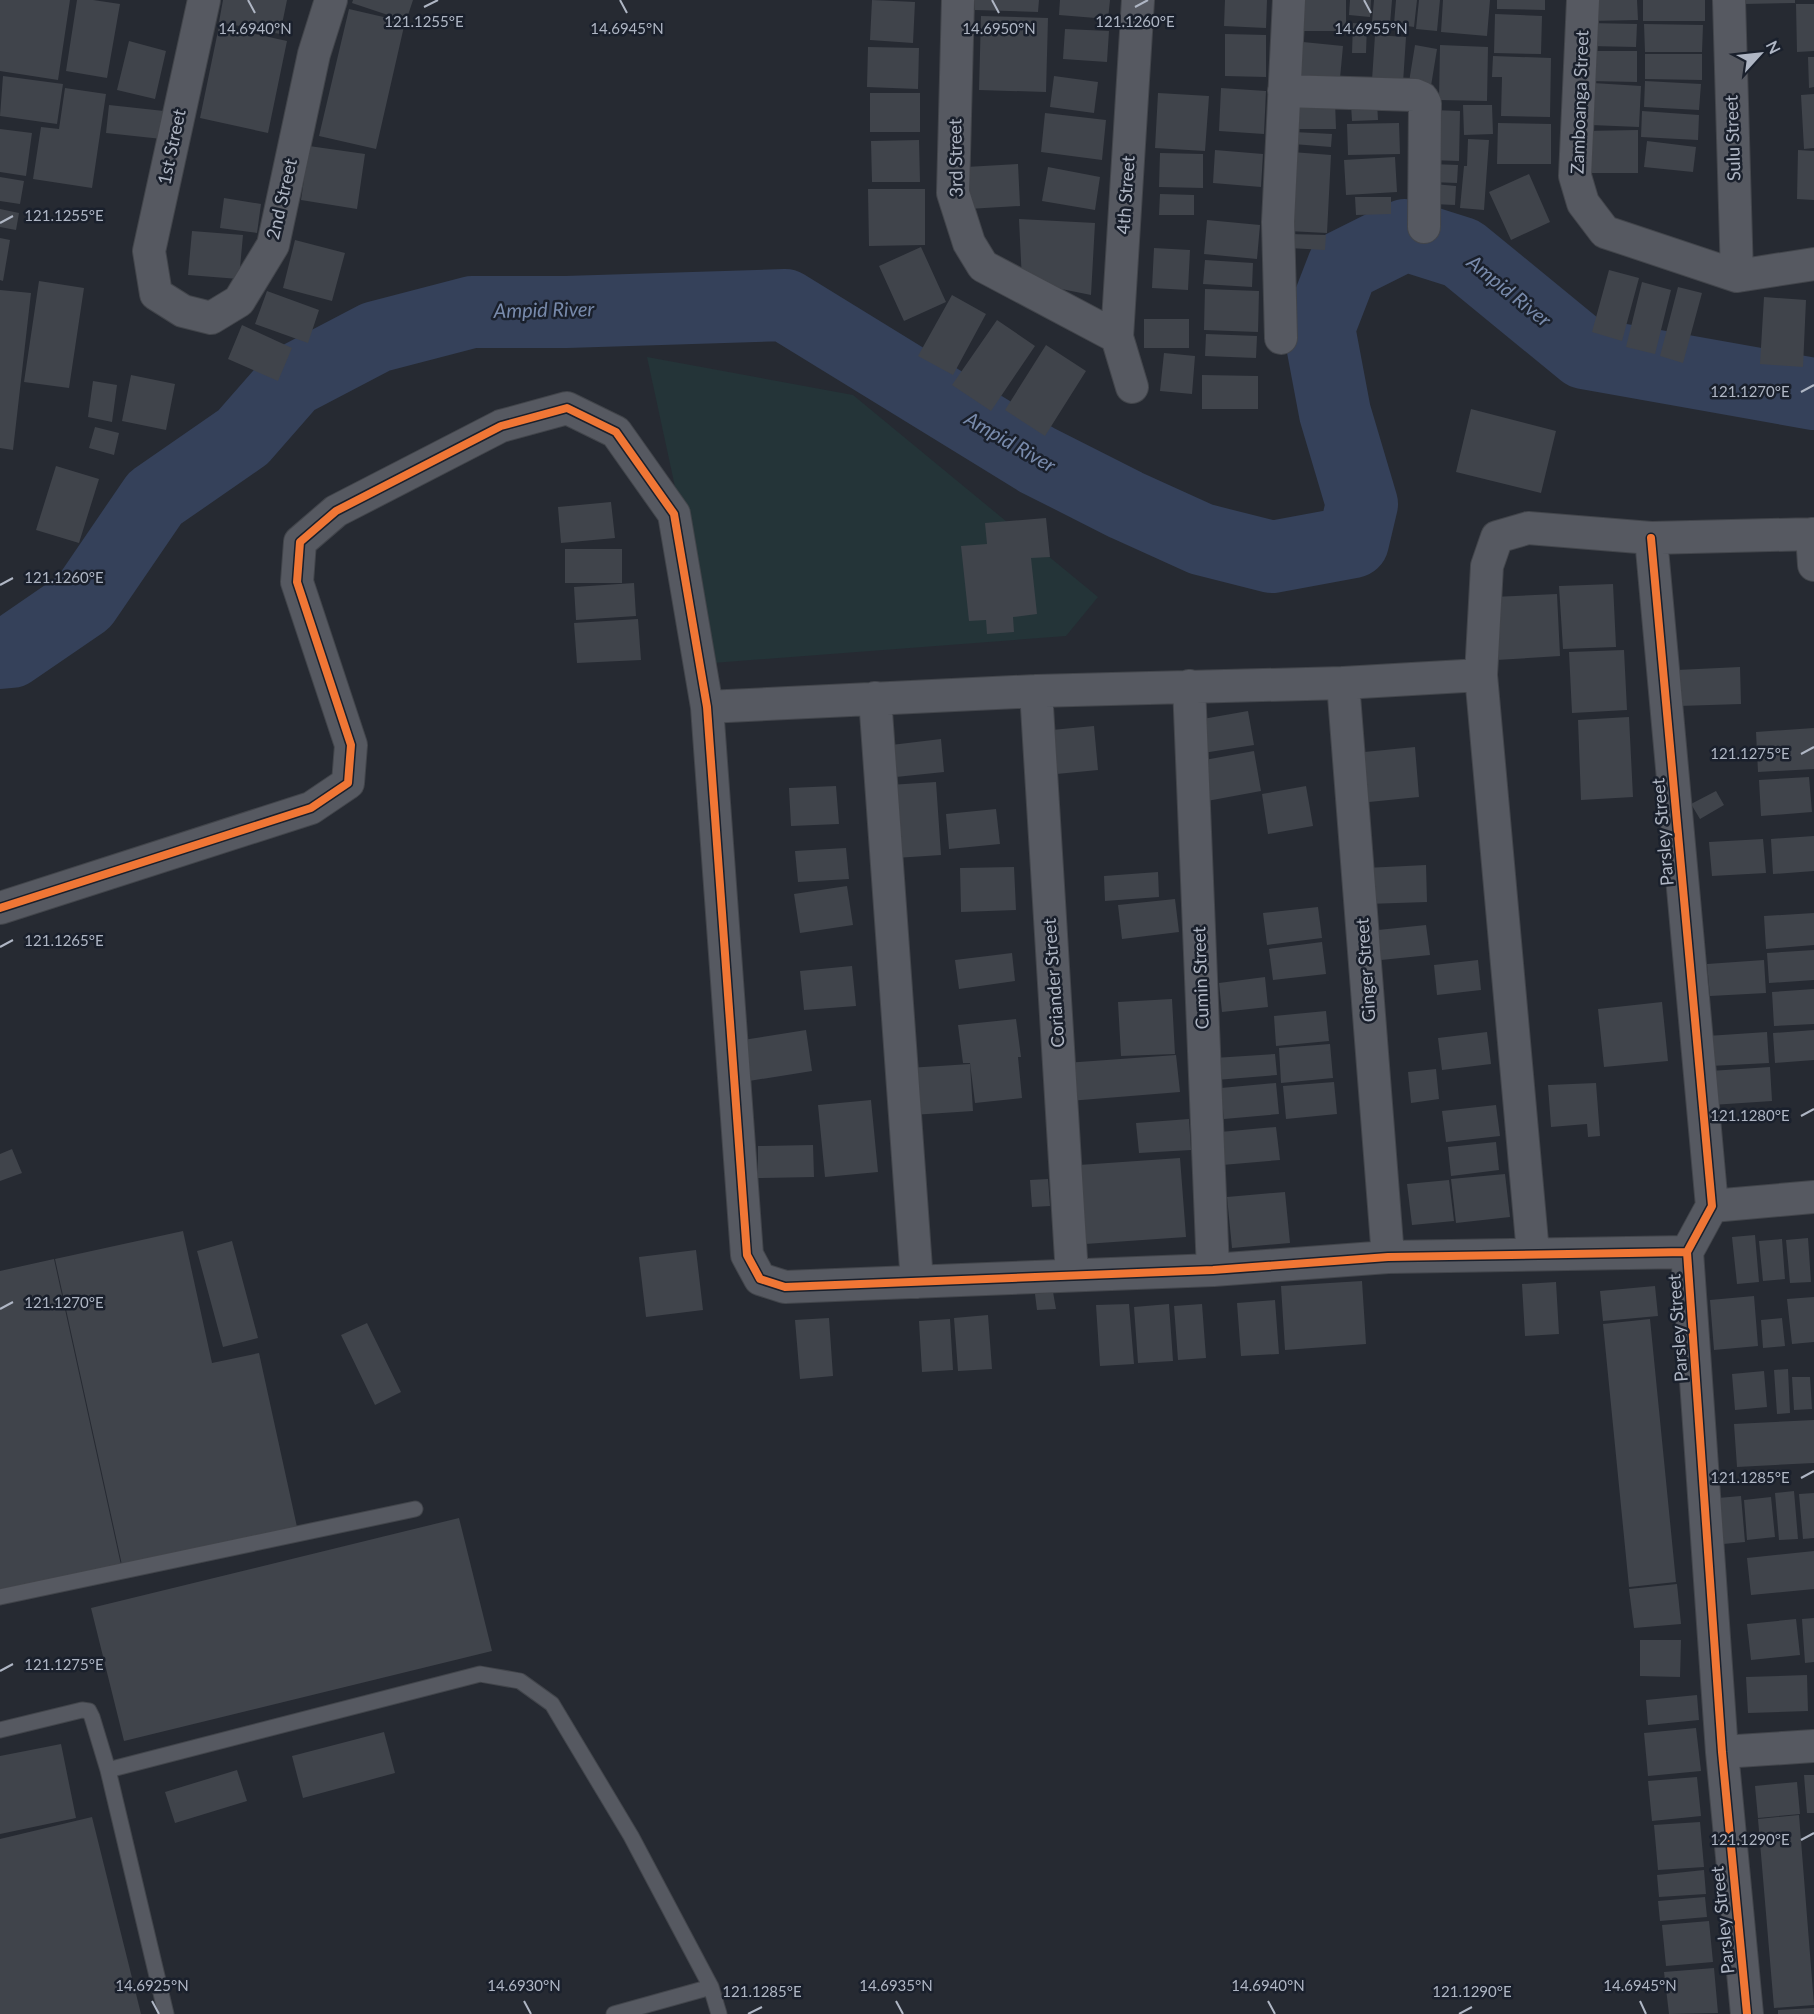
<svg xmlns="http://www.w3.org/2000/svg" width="1814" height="2014" font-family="Lato,sans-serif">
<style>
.green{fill:#243438}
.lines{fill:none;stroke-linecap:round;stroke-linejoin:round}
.river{stroke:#35415a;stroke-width:72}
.building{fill:#40444b}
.service-casing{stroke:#42454b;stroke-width:17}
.minor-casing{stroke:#42454b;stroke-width:34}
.service{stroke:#565961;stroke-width:15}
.minor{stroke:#565961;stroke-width:32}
.cycleway-casing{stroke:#1a202c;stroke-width:11}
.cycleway{stroke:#f07635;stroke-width:8}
.ticks{fill:none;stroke:#afb6c4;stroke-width:2}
.labels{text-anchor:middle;stroke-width:5;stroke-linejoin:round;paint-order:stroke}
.street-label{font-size:18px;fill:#afb6c4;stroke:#1a202c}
.water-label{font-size:20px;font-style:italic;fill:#788aab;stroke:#1a202c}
.ticks-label{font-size:15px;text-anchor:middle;fill:#afb6c4;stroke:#1a202c;stroke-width:5;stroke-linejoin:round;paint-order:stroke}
</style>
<rect width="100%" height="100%" fill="#262a32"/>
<path class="green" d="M647,357L853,395L1098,597L1066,636L713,663Z"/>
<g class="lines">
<path class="river" d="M0,653L11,652L84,602L155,498L243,437L292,381L376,337L472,312H566L785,305L1037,460L1126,505L1201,539L1272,557L1353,542L1362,504L1335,413L1319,328L1343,266L1405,235L1462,253L1584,353L1814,394"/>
</g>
<path class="building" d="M0,0H70L58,80L0,71Z
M77,0H93L120,4L107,78L66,71Z
M223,0H287L280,34L219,22Z
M353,0H413L406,21L352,3Z
M872,0L915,2L913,43L870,40Z
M975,0H1039L1038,12L975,10Z
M1060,0H1110L1108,19L1059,15Z
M1225,0H1267L1266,28L1224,26Z
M1297,0H1346V31H1297Z
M1350,0H1371L1370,17L1349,15Z
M1374,0H1392L1390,24L1372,22Z
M1396,0H1417L1414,27L1394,24Z
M1419,0H1440L1437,31L1416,29Z
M1443,0H1490L1487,36L1441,32Z
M1497,0H1545V10L1497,9Z
M1589,0H1637L1638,20L1589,21Z
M1643,0H1705V21H1643Z
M1743,0H1795V3L1743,4Z
M1796,4H1814V51L1797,52Z
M349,9L405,22L376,149L319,136Z
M1495,14L1542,16L1541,54L1494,53Z
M981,16L1048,18L1046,92L979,90Z
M1353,23L1367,24L1366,53H1352Z
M1589,23L1637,24L1636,47L1589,46Z
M1644,24L1703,25L1702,52H1645Z
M219,26L287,41L268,133L200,118Z
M1065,29L1109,31L1107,62L1063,59Z
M1225,34L1266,35V77L1225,76Z
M1375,35L1406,37L1403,83L1372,80Z
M129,41L166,51L155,99L117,90Z
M1293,41L1343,46L1339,89L1289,84Z
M1415,45L1437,49L1431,86L1409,82Z
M1440,45L1488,47L1487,101L1439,100Z
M868,47L919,48L918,89L867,87Z
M1590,51H1637V82L1590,81Z
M1645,54H1702V80L1645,79Z
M1493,56L1551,58L1550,117L1501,116L1502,77H1492Z
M1808,57H1814V87L1809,88Z
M3,76L63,84L57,124L0,116Z
M1054,76L1098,82L1094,113L1050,107Z
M1645,81L1701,84L1699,110L1644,107Z
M1593,83L1641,86L1639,127L1591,125Z
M65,88L106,94L92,188L33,179L41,127L59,129Z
M1221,88L1266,91L1264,134L1219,131Z
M870,93H920V132H870Z
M1158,93L1209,96L1205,151L1155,148Z
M1814,94V148L1804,149L1801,95Z
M1294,101H1335L1336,129H1294Z
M1377,103L1378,120L1352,121L1351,104Z
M109,105L164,111L162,139L106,133Z
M1463,105H1492L1493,134L1464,135Z
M1432,110L1460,111L1459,161L1430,160Z
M1642,111L1699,115L1698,140L1641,137Z
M1045,113L1106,120L1102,160L1041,152Z
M1399,123L1400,154L1348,155L1347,124Z
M1498,123L1551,124V164H1497Z
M0,129L32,133L26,176L0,172Z
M1638,130V173H1585L1584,131Z
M1294,132L1332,134L1331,147L1293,144Z
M1468,139L1489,140L1484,210L1460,208L1464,166H1467Z
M919,140L920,182H872L871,141Z
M1647,141L1696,147L1693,172L1644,167Z
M309,146L365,154L357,209L301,200Z
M1215,150L1263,154L1261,187L1213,183Z
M1798,150L1814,151V200L1797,199Z
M1292,152L1331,155L1327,233L1288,231Z
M1160,153L1203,154V188L1159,187Z
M1395,157L1397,192L1346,195L1344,160Z
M1018,164L1020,206L968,209L966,167Z
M1431,164L1458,165L1457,183L1431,182Z
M1048,167L1100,177L1095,210L1042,201Z
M1529,174L1550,222L1511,240L1489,192Z
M0,177L24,181L20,204L0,201Z
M1434,184L1456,186L1455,205L1433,204Z
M868,189H925V245L869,246Z
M1160,194L1194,195V215H1159Z
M1355,197H1391V214L1356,215Z
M224,198L261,204L257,233L220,228Z
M0,209L19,213L16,230L0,227Z
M1019,219L1095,223L1091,295L1022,281Z
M1207,220L1260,225L1257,259L1204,254Z
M192,231L243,235L239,279L188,275Z
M1289,234L1326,235L1325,250L1289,248Z
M0,238L10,240L3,281L0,280Z
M295,240L345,253L332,301L283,288Z
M921,247L946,302L904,321L879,266Z
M1154,248L1190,250L1188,290L1152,288Z
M1205,260L1253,263L1252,287L1203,284Z
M1609,270L1639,278L1622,341L1592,332Z
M39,281L84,288L69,388L24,382Z
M1642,282L1671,290L1655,354L1626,347Z
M1678,287L1702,293L1683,363L1660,356Z
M1205,289L1259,291L1258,332L1204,330Z
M0,290L31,293L13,450L0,448Z
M267,291L319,310L308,343L255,324Z
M952,295L986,314L953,375L918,356Z
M1764,297L1806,300L1803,367L1760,364Z
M1144,319H1189V348H1144Z
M997,320L1035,346L991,411L952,385Z
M242,325L292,348L278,381L228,359Z
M1206,334L1257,336L1256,358L1205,356Z
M1046,345L1086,371L1045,436L1005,410Z
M1164,353L1195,356L1192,394L1160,391Z
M131,375L175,384L166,430L122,421Z
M1202,375L1258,376V409H1202Z
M93,381L117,385L112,422L88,417Z
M1471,409L1556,431L1541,493L1456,472Z
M95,427L119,433L114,455L89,448Z
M56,466L99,479L79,543L36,530Z
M611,502L615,538L561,543L558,507Z
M1046,518L1050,557L1031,558L1037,614L1013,617L1014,632L987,634L986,620L969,621L961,546L987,544L985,523Z
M565,549H622V583H565Z
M634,583L636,616L576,620L574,587Z
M1613,584L1616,647L1563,649L1559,586Z
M1557,594L1560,656L1496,660L1493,597Z
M638,619L641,660L577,663L574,623Z
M1624,650L1627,710L1572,713L1569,652Z
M1740,667L1741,704L1679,706L1677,670Z
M1248,711L1254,745L1203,753L1197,720Z
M1629,717L1633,797L1581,800L1578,720Z
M1094,726L1098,770L1046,775L1041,731Z
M1814,728V769L1758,772L1756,732Z
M941,739L944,772L886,778L883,746Z
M1415,747L1419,797L1359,803L1354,753Z
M1254,751L1261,791L1207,801L1199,761Z
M1809,777L1812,812L1761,816L1759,780Z
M936,782L941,855L895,858L889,785Z
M836,786L839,824L791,826L789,788Z
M1306,786L1313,826L1268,834L1262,794Z
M1716,791L1724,805L1700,819L1691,804Z
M996,809L1000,844L949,849L946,814Z
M1814,836V871L1773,874L1771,839Z
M1763,839L1766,873L1712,876L1709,842Z
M846,848L849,879L798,882L795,851Z
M1426,865L1427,902L1367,904L1365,868Z
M1014,867L1016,910L961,912L960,868Z
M1158,872L1159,897L1105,901L1104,876Z
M847,886L853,925L800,933L794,894Z
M1175,899L1179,932L1122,939L1118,905Z
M1318,907L1322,938L1267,945L1263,913Z
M1814,913V945L1766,949L1764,916Z
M1426,925L1430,955L1381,960L1378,930Z
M1322,942L1326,974L1273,980L1269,949Z
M1814,950V980L1769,983L1767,953Z
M1012,953L1015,981L959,989L955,960Z
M1478,960L1481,990L1437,995L1434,965Z
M1764,960L1766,993L1710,996L1707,964Z
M852,966L856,1006L804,1010L800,971Z
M1265,977L1268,1007L1222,1012L1219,983Z
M1814,989V1024L1774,1026L1772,992Z
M1172,999L1175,1054L1121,1056L1118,1002Z
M1662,1002L1668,1061L1604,1067L1598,1009Z
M1326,1011L1329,1041L1276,1046L1274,1016Z
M1016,1019L1021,1057H1018L1022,1098L975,1103L970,1063H963L958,1025Z
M806,1030L812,1071L749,1081L743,1040Z
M1814,1030V1060L1775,1063L1773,1033Z
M1487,1032L1491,1064L1442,1070L1438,1038Z
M1767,1032L1769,1063L1710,1066L1707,1036Z
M1330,1044L1333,1078L1281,1083L1279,1048Z
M1275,1054L1277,1075L1216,1080L1214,1058Z
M1176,1055L1180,1092L1069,1101L1065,1063Z
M970,1064L973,1111L912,1115L908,1068Z
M1770,1067L1772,1101L1712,1105L1710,1071Z
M1436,1069L1439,1099L1411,1103L1408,1072Z
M1334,1082L1337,1114L1286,1119L1283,1086Z
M1276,1083L1279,1114L1224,1119L1221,1088Z
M1596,1083L1600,1136L1588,1137L1587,1124L1551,1127L1548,1085Z
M871,1100L878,1172L825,1177L818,1105Z
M1496,1105L1500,1136L1446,1142L1442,1111Z
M1189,1119L1191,1150L1139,1153L1136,1123Z
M1276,1127L1280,1160L1222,1165L1220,1132Z
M1496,1142L1499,1170L1451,1176L1448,1147Z
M813,1145L814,1177L758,1178V1146Z
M12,1149L22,1173L0,1181V1154Z
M1180,1158L1186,1237L1085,1244L1079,1165Z
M1505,1174L1510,1217L1456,1223L1451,1179Z
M1048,1179L1050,1206L1032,1207L1030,1180Z
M1449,1180L1454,1221L1412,1225L1407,1184Z
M1285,1192L1290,1243L1232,1248L1227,1197Z
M183,1231L212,1363L259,1353L297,1527L122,1565L55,1259Z
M1755,1235L1759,1282L1737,1284L1732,1237Z
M1808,1238L1811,1282L1790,1283L1786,1240Z
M1782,1239L1785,1279L1763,1281L1759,1241Z
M232,1241L258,1338L223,1347L197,1251Z
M696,1250L703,1310L646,1317L639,1257Z
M54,1259L121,1565L0,1591V1271Z
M1362,1281L1366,1344L1285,1350L1281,1286Z
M1556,1282L1559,1334L1525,1336L1522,1284Z
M1655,1286L1658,1316L1603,1321L1600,1291Z
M1053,1292L1056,1309L1037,1310L1035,1294Z
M1754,1296L1758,1346L1714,1350L1710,1300Z
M1814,1297V1342L1792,1344L1787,1299Z
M1275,1300L1279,1354L1241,1356L1237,1303Z
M1129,1304L1134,1364L1100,1366L1096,1305Z
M1169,1304L1173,1361L1138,1363L1134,1307Z
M1202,1304L1206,1358L1178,1360L1174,1306Z
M988,1315L992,1369L958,1371L954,1318Z
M829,1318L833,1376L800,1379L795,1320Z
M1782,1318L1785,1346L1763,1348L1761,1320Z
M950,1319L953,1370L922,1372L919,1321Z
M1650,1319L1676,1582L1629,1587L1603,1324Z
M367,1323L401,1392L375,1405L341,1335Z
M1788,1369L1790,1413L1777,1414L1774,1370Z
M1764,1371L1767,1407L1735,1410L1732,1374Z
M1792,1377H1810L1812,1409L1794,1410Z
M1814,1420V1463L1737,1467L1734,1424Z
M1794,1491L1798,1539L1779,1540L1775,1493Z
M1814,1493V1538L1803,1539L1799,1494Z
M1741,1496L1745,1542L1723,1544L1718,1498Z
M1771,1497L1775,1537L1747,1540L1744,1500Z
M459,1518L492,1651L124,1741L91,1608Z
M1814,1551V1589L1751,1595L1747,1558Z
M1677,1584L1681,1624L1634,1628L1629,1589Z
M1814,1618V1662L1805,1663L1802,1619Z
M1796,1619L1800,1655L1751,1660L1747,1624Z
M1640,1640H1681L1680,1677L1640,1676Z
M1807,1675L1808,1711L1748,1713L1746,1677Z
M1697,1695L1699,1720L1648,1725L1646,1700Z
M1696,1728L1701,1771L1648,1776L1644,1733Z
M384,1732L395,1773L303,1798L292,1756Z
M61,1744L76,1818L0,1834V1756Z
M237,1770L247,1801L175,1823L165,1792Z
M1804,1775H1814V1813H1807Z
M1697,1777L1701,1816L1652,1821L1648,1781Z
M1797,1782L1800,1814L1758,1818L1755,1786Z
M1799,1815L1814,2005L1774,2008L1758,1819Z
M92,1817L141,2014H0V1839Z
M1700,1822L1704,1867L1658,1870L1654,1825Z
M1704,1870L1706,1894L1659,1897L1657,1875Z
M1705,1897L1707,1917L1660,1921L1658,1901Z
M1709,1921L1713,1962L1666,1966L1662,1925Z
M1714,1968L1718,2013L1669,2014L1664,1972Z
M1814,2008V2014H1778V2010Z"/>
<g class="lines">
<defs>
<path id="service" d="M0,1597L415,1509
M0,1730L82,1710L89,1711L92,1717L108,1770L166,2014
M108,1770L480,1674L520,1681L552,1704L631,1836L711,1987L719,2014
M614,2014L711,1987"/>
<path id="minor" d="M204,0L149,251L156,294L183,311L211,318L239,301L273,245L314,54L331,0
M958,0L953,193L969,243L983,266L1117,337
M1583,0L1575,176L1583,203L1605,232L1737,276L1814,264
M1729,0L1737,276
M1284,91L1415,95L1422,98L1425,103L1424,227
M1281,338L1278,222L1289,0
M1132,387L1117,337L1138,0
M1812,534L1814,565
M1651,538L1712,1206L1687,1252L1722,1752L1747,2014
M1343,683L1388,1257
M1189,686L1213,1270
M1036,691L1072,1275
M875,698L917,1282
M707,707L1036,691L1343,683L1481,675
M0,908L311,808L348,783L351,745L297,582L300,542L336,511L501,426L567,408L616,432L674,514L707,707L747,1255L760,1279L785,1287L1213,1270L1388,1257L1687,1252
M1712,1206L1814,1197
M1533,1253L1481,675L1487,566L1497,537L1528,528L1651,538L1814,534
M1722,1752L1814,1746"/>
</defs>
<use href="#service" class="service-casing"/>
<use href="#minor" class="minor-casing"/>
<use href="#service" class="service"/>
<use href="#minor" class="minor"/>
<defs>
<path id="cycleway" d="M1651,538L1712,1206L1687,1252L1722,1752L1747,2014
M0,908L311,808L348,783L351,745L297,582L300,542L336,511L501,426L567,408L616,432L674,514L707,707L747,1255L760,1279L785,1287L1213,1270L1388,1257L1687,1252"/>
</defs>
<use href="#cycleway" class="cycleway-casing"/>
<use href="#cycleway" class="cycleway"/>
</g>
<path class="ticks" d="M248,0L255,13M620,0L627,13M992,0L999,13M1364,0L1371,13M424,7L438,0M1135,7L1148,0M0,223L13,216M1801,392L1814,385M0,585L13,578M1801,754L1814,747M0,947L13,940M1801,1116L1814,1109M0,1309L13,1302M1801,1478L1814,1471M0,1671L13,1664M1801,1840L1814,1833M152,2001L159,2014M524,2001L531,2014M896,2001L903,2014M1268,2001L1275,2014M1640,2001L1646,2014M748,2014L762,2007M1459,2014L1472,2007"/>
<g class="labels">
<g class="street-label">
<text transform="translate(1580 102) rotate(-88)" y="6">Zamboanga Street</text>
<text transform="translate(1733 138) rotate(-92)" y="6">Sulu Street</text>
<text transform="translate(172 147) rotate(-78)" y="6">1st Street</text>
<text transform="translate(956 158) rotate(-91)" y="6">3rd Street</text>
<text transform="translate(1126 195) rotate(-86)" y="6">4th Street</text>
<text transform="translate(282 199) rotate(-77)" y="6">2nd Street</text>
<text transform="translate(1663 832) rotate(-95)" y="6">Parsley Street</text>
<text transform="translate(1366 970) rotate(-94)" y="6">Ginger Street</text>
<text transform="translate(1201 978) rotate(-92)" y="6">Cumin Street</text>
<text transform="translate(1054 983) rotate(-94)" y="6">Coriander Street</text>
<text transform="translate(1678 1328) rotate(-94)" y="6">Parsley Street</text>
<text transform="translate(1723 1920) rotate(-96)" y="6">Parsley Street</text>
</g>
<g class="water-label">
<text transform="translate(1509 291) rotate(39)" y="7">Ampid River</text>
<text transform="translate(544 310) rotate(-1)" y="7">Ampid River</text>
<text transform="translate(1010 442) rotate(30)" y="7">Ampid River</text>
</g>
</g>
<g class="ticks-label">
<text x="424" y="27">121.1255°E</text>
<text x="1135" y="27">121.1260°E</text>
<text x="255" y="34">14.6940°N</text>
<text x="627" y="34">14.6945°N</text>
<text x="999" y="34">14.6950°N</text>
<text x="1371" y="34">14.6955°N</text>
<text x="64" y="221">121.1255°E</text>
<text x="1750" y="397">121.1270°E</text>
<text x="64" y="583">121.1260°E</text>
<text x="1750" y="759">121.1275°E</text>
<text x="64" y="946">121.1265°E</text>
<text x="1750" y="1121">121.1280°E</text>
<text x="64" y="1308">121.1270°E</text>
<text x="1750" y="1483">121.1285°E</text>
<text x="64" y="1670">121.1275°E</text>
<text x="1750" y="1845">121.1290°E</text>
<text x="152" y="1991">14.6925°N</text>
<text x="524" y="1991">14.6930°N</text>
<text x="896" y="1991">14.6935°N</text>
<text x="1268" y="1991">14.6940°N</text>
<text x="1640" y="1991">14.6945°N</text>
<text x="762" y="1997">121.1285°E</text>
<text x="1472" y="1997">121.1290°E</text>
</g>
<g transform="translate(1760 54) rotate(63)" stroke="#1a202c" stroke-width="4.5" paint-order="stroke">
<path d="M0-4.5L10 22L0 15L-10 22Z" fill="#afb6c4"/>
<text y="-9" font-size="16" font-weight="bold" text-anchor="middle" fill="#afb6c4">N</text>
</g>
</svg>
